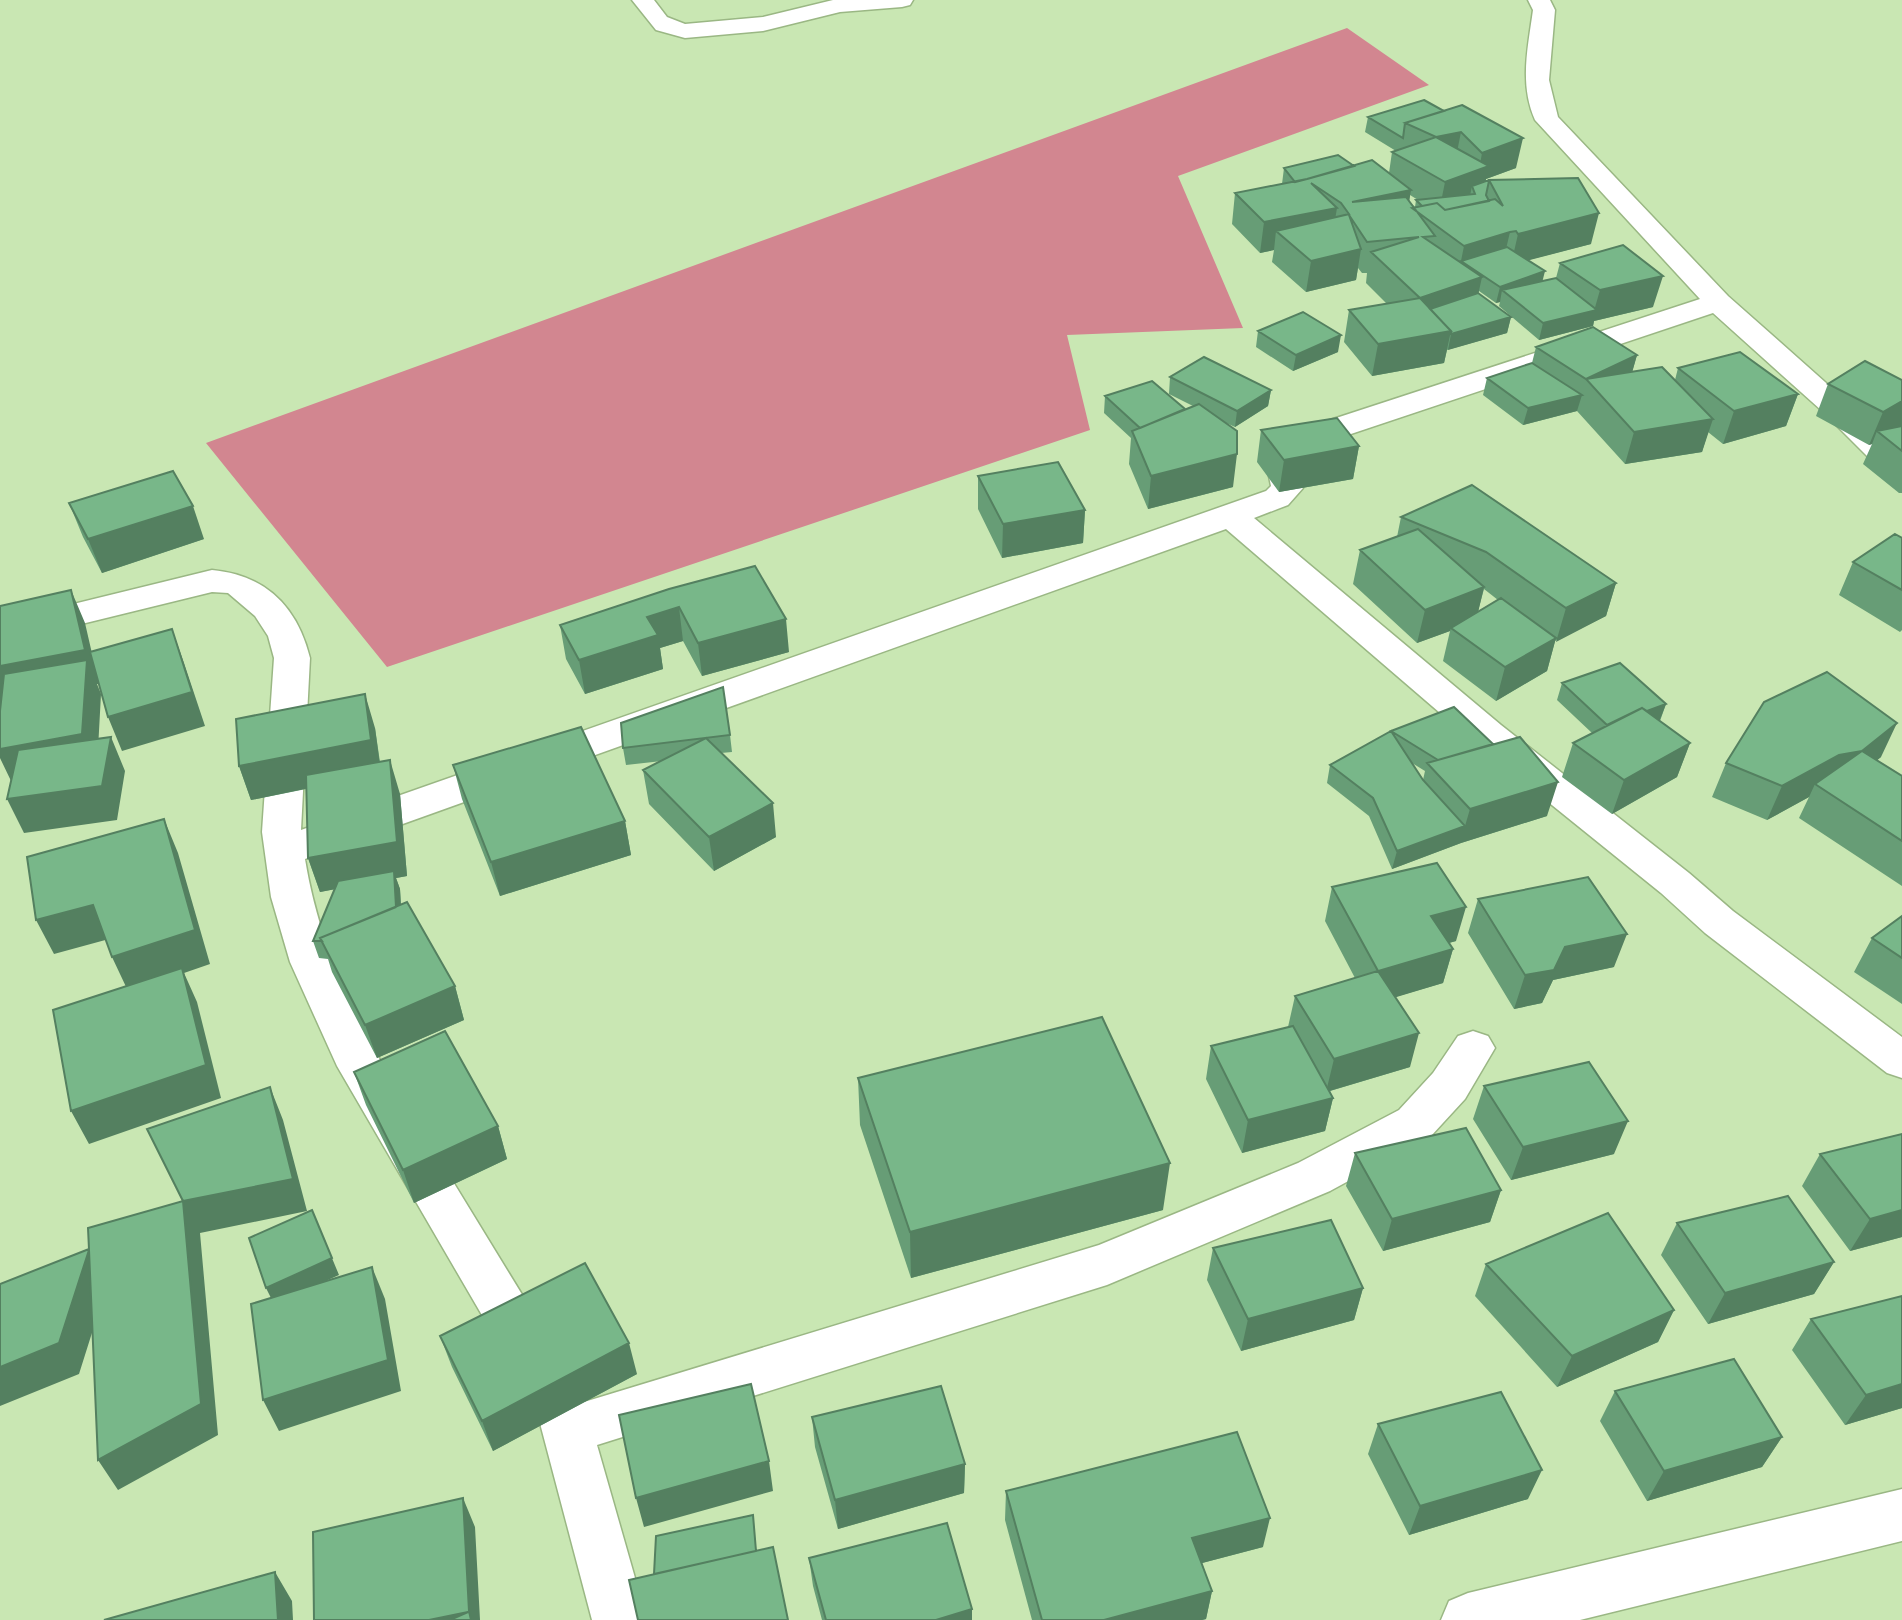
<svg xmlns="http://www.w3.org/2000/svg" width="1902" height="1620" font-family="'Fira Sans',sans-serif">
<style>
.forest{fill:#d28690}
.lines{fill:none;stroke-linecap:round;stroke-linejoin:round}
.minor-casing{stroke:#9ab784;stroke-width:3}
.minor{fill:#fff;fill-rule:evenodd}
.wall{fill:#679d76;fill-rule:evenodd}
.shaded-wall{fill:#548060}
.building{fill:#78b789;stroke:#548060;stroke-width:2}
</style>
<rect width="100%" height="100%" fill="#c9e7b3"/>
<path class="forest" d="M1347,28L1429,85L1178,176L1243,328L1067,335L1090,430L387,667L206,443Z"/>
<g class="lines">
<defs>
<path id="minor" d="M632,0H654L667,17L685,24L763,17L833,0H913L910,5L902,7L840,12L763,31L685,38L656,30Z
M1528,0H1550L1555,10L1549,80L1558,117L1728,296L1843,398L1902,455V482L1891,480L1821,410L1713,313L1297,452L1303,488L1288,505L1254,518L1501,725L1689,873L1733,911L1902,1037V1078L1887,1073L1705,933L1661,893L1475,743L1226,529L305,859C324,977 383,1067 444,1167C486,1236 529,1306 572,1376L584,1402L1099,1245L1298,1163L1399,1110L1433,1073L1458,1036L1473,1031L1488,1036L1495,1048L1465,1099L1431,1136L1330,1191L1107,1285L597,1445L647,1620H592L536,1408L337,1066L290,962L271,897L262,832L274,658L268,636L255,616L228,593L212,592L0,644V622L212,570C265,575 297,606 310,658L301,830L1266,491L1271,486L1264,452L1275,438L1700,299L1535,120C1519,84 1528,47 1533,10Z
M1902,1489V1541L1580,1620H1441L1449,1601L1468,1593Z"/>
</defs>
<use href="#minor" class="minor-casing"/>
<use href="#minor" class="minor"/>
</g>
<path class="wall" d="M1424,100L1516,168L1486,179V181H1489L1591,244L1528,260L1543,281L1556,278L1560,263L1653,307L1594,321L1593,326L1539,340L1499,306L1500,302L1496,303L1479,291L1478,293L1511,317L1507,333L1447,350L1444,363L1372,376L1344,342L1349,310L1387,304L1366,283L1367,273H1362L1358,268L1356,280L1306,292L1272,262L1274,250L1260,253L1232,224L1235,193L1282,184L1284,168L1354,166L1389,173L1392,152L1396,151L1365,132L1368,117ZM1410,195L1418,200H1416L1415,207L1409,201Z
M1258,331L1338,352L1293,371L1256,347Z
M1536,347L1637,355L1632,372L1675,380L1678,368L1798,394L1786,426L1723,444L1708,432L1702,452L1625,464L1577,411L1523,425L1483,395L1487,378L1532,363Z
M1865,361L1902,426V493H1899L1863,464L1872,444L1869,445L1816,416L1828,384Z
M1170,377L1271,390L1268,406L1235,427L1224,422L1233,487L1148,509L1129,464L1131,438L1104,413L1105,396L1185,409L1193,406L1169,394Z
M1261,430L1359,446L1353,479L1279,492L1257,462Z
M978,476L1085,510L1083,543L1002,558L978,509Z
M69,503L204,539L102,573L83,537Z
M1401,517L1616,583L1606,616L1555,641L1547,671L1496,701L1443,661L1450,631L1417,643L1353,584L1360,550L1397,537ZM1484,589L1498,600L1478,611Z
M1902,538V630L1900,632L1839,595L1853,562Z
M669,589L789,652L702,676L683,641L660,648L663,669L585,694L566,659L560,625Z
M1562,683L1666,704L1660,721L1690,743L1677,777L1612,814L1562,777L1573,743L1592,733L1557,700Z
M375,728L380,762L400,794L407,876L396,878L400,889L401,905L455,986L464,1020L377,1058L332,972L328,959L319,958L313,941L335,889L320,892L308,858L306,789L251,800L239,766Z
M1391,731L1547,816L1461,843L1392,869L1369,816L1327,783L1330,765ZM1412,763L1425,771L1423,780Z
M730,735L732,752L721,753L776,837L714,871L649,804L643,770L662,761L626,765L623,748Z
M1881,757L1877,760L1902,776V886L1799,818L1809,797L1767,820L1712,797L1726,763Z
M453,765L625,821L631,855L500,896L462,799Z
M1332,887L1456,941L1449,943L1453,949L1443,983L1395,997L1410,1067L1330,1091L1333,1098L1325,1131L1242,1153L1206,1079L1211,1046L1288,1027L1295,996L1355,978L1325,921Z
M1478,899L1614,967L1553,980L1542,1003L1514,1009L1468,933Z
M1902,916V1004L1854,972L1872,938Z
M354,1072L498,1126L507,1159L414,1203L366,1105Z
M858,1078L1163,1210L911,1278L860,1125Z
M1484,1086L1614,1154L1511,1180L1473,1119Z
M1355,1153L1501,1190L1490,1222L1383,1251L1346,1186Z
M1820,1154L1902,1237L1850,1251L1802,1186Z
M1677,1223L1834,1262L1814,1294L1708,1324L1661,1255Z
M1213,1248L1363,1288L1354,1320L1241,1351L1207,1280Z
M1486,1264L1674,1310L1658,1342L1557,1387L1475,1296Z
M1811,1319L1902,1408L1845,1425L1792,1350Z
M440,1336L637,1374L493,1451L452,1367Z
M1615,1391L1782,1437L1762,1467L1647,1501L1600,1421Z
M812,1417L965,1464L964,1493L838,1529L815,1447Z
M1378,1424L1528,1499L1409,1535L1368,1454Z
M1006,1491L1263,1547L1202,1563L1212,1591L1206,1619L1202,1620H1032L1005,1520Z
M809,1558L972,1609V1620H822L813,1586Z"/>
<path class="shaded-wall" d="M1461,132L1455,162L1436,137Z
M1523,138L1516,168L1486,179L1483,196L1475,194L1472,186L1469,201L1439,212L1445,182L1479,170L1482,153Z
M1411,190L1406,220L1352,202Z
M1337,208L1332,238L1276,231L1274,250L1260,253L1264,222Z
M1599,213L1591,244L1511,265L1518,234Z
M1510,232L1503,262L1461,261L1464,246Z
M1361,249L1356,280L1306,292L1311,261Z
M1545,271L1541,287L1502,290L1500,302L1496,303L1500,287Z
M1663,276L1653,307L1594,321L1593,326L1539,340L1543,323L1594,311L1600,290Z
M1482,277L1475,309L1433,323L1420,298Z
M1511,317L1507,333L1448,350L1451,334Z
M1451,331L1444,363L1372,376L1378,344Z
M1341,335L1338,352L1293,371L1296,355Z
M1637,355L1628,387L1586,379Z
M1271,390L1268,406L1235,427L1237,411Z
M1798,394L1786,426L1723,444L1734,411Z
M1582,395L1577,411L1523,425L1528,408Z
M1902,401V426L1877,431L1872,444L1869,445L1883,412Z
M1713,419L1702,452L1625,464L1634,432Z
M1359,446L1353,479L1279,492L1284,460Z
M1237,454L1233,487L1148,509L1151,476Z
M193,506L204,539L102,573L88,539Z
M1085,510L1083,543L1002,558L1003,524Z
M1616,583L1606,616L1556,642L1566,608Z
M1484,587L1476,621L1451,628L1450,631L1417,643L1425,610Z
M71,590L85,623L99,684H97L101,694L97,768L12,783L0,758V666Z
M679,607L683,641L660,648L663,669L585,694L579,660L647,617Z
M786,619L789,652L702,676L698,643Z
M172,629L184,663L205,726L122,751L108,717Z
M1556,638L1547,671L1496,701L1505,667Z
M365,694L375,728L381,773L251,800L239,766Z
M1666,704L1659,722L1607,725Z
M1897,723L1881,757L1847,785L1815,784L1809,797L1767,820L1782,786Z
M111,737L125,771L117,820L24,833L7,799Z
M1690,743L1677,777L1612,814L1624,780Z
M390,760L400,794L407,876L396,878L400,889L402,927L359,960L395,878L320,892L308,858Z
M1558,782L1547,816L1461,843L1392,869L1397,851L1465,826L1470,809Z
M773,803L776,837L714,871L709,837Z
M164,819L178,853L210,964L184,973L197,1002L221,1098L89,1144L71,1111L128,991L112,957Z
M625,821L631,855L500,896L491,862Z
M93,905L109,939L54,954L36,920Z
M1466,907L1456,941L1422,950L1431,916Z
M1627,934L1614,967L1553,980L1542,1003L1514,1009L1525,975L1565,947Z
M1453,949L1443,983L1370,1005L1378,971Z
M455,986L464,1020L377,1058L365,1025Z
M1419,1033L1410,1067L1326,1092L1334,1059Z
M270,1087L283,1120L307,1211L200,1233L218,1435L118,1490L98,1460L183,1201Z
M1333,1098L1325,1131L1242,1153L1248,1120Z
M1628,1121L1614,1154L1511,1180L1523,1147Z
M498,1126L507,1159L414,1203L403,1170Z
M1170,1163L1163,1210L911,1278L910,1232Z
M1501,1190L1490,1222L1383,1251L1392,1219Z
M312,1210L339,1275L274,1304L266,1288Z
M1902,1210V1237L1850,1251L1870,1219Z
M89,1250L108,1282L79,1374L0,1406V1367Z
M1834,1262L1814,1294L1708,1324L1725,1293Z
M372,1267L385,1299L401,1391L279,1431L263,1400Z
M1363,1288L1354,1320L1241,1351L1248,1319Z
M1674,1310L1658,1342L1557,1387L1572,1356Z
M629,1343L637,1374L493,1451L482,1421Z
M1902,1384V1408L1845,1425L1866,1395Z
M1782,1437L1762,1467L1647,1501L1664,1471Z
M769,1461L773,1491L644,1527L636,1498Z
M965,1464L964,1493L838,1529L835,1500Z
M1542,1470L1528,1499L1409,1535L1420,1506Z
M463,1498L475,1527L480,1620H429Z
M1270,1518L1263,1547L1187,1567L1192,1538Z
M275,1572L292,1601L293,1620H278Z
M1212,1591L1206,1619L1202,1620H1104Z
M972,1609V1620H936Z"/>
<path class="building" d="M1424,100L1444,111L1405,123L1403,138L1368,117Z
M1462,105L1523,138L1482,153L1461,132L1436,137L1405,123Z
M1436,137L1489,166L1445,182L1392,152Z
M1338,155L1354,166L1307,179L1295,182L1284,168Z
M1372,160L1411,190L1352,202L1406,197L1435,236L1423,237L1482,277L1420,298L1371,252L1419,237L1367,242L1349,215L1361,249L1311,261L1276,231L1349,214L1341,203L1311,183L1337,208L1264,222L1235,193L1307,179Z
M1578,178L1599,213L1518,234L1516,231L1510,232L1464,246L1412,208L1437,203L1445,210L1495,199L1503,206L1489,180Z
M1486,181H1489L1486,195L1489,201L1445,210L1437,203L1422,206L1416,200L1475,194L1472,186Z
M1623,245L1663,276L1600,290L1560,263Z
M1507,247L1545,271L1500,287L1461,261Z
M1556,278L1597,310L1543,323L1502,290Z
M1478,293L1511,317L1451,334V331L1430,309Z
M1420,298L1451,331L1378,344L1349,310Z
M1303,312L1341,335L1296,355L1258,331Z
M1593,327L1637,355L1586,379L1536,347Z
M1740,352L1798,394L1734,411L1678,368Z
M1204,357L1271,390L1237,411L1170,377Z
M1865,361L1902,380V401L1883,412L1828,384Z
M1532,363L1582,395L1528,408L1487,378Z
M1662,367L1713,419L1634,432L1586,379Z
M1152,381L1185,409L1140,428L1105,396Z
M1199,404L1237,431V454L1151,476L1132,431Z
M1337,418L1359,446L1284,460L1261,430Z
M1902,426V451L1877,431Z
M1058,462L1085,510L1003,524L978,476Z
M173,471L193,506L88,539L69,503Z
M1472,485L1616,583L1566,608L1486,552L1401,517Z
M1418,529L1484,587L1425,610L1360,550Z
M1895,534L1902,538V590L1853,562Z
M755,566L786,619L698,643L679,607L647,617L658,635L579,660L560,625L669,589Z
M71,590L85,650L0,666V606Z
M1501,598L1556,638L1505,667L1451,628Z
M172,629L192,692L108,717L90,652Z
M87,660L82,734L0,749V711L4,674Z
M1620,663L1666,704L1647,711L1642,708L1607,725L1562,683Z
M1827,672L1897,723L1862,751L1839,755L1782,786L1726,763L1764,702Z
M723,687L730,735L623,748L621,723Z
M365,694L371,740L239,766L236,719Z
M1454,707L1493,744L1438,760L1391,731Z
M1642,708L1690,743L1624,780L1573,743Z
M581,727L625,821L491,862L453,765Z
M1391,731L1423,780L1465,826L1397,851L1373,798L1330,765Z
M111,737L102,786L7,799L18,750Z
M1520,737L1558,782L1470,809L1427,763Z
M706,738L773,803L709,837L643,770Z
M1862,751L1902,776V841L1815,784Z
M390,760L397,842L308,858L306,775Z
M164,819L195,930L112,957L93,905L36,920L27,857Z
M1437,863L1466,907L1431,916L1453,949L1378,971L1419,1033L1334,1059L1295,996L1378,971L1332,887Z
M394,871L396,907L320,938L322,941H313L338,881Z
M1588,877L1627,934L1565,947L1554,970L1525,975L1478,899Z
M407,902L455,986L365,1025L320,938Z
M1902,916V958L1872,938Z
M182,968L206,1065L71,1111L53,1010Z
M1102,1017L1170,1163L910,1232L858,1078Z
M1293,1026L1333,1098L1248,1120L1211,1046Z
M445,1031L498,1126L403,1170L354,1072Z
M1589,1062L1628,1121L1523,1147L1484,1086Z
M270,1087L293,1179L183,1201L147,1129Z
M1466,1128L1501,1190L1392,1219L1355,1153Z
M1902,1134V1210L1870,1219L1820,1154Z
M1788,1196L1834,1262L1725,1293L1677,1223Z
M183,1201L201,1404L98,1460L89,1250L59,1343L0,1367V1284L89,1249L88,1228Z
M312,1210L332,1258L266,1288L249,1238Z
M1608,1213L1674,1310L1572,1356L1486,1264Z
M1331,1220L1363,1288L1248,1319L1213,1248Z
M585,1263L629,1343L482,1421L440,1336Z
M372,1267L388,1360L263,1400L251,1304Z
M1902,1296V1384L1866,1395L1811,1319Z
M1734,1359L1782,1437L1664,1471L1615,1391Z
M751,1384L769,1461L636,1498L619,1415Z
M941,1386L965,1464L835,1500L812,1417Z
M1501,1392L1542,1470L1420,1506L1378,1424Z
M1237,1432L1270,1518L1192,1538L1212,1591L1104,1620H1042L1006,1491Z
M463,1498L469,1611L471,1620H450L468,1612L429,1620H314L313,1532Z
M753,1515L756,1551L654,1574L656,1536Z
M947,1523L972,1609L936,1620H826L809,1558Z
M773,1547L788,1620H638L629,1580Z
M275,1572L278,1620H104Z"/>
</svg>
